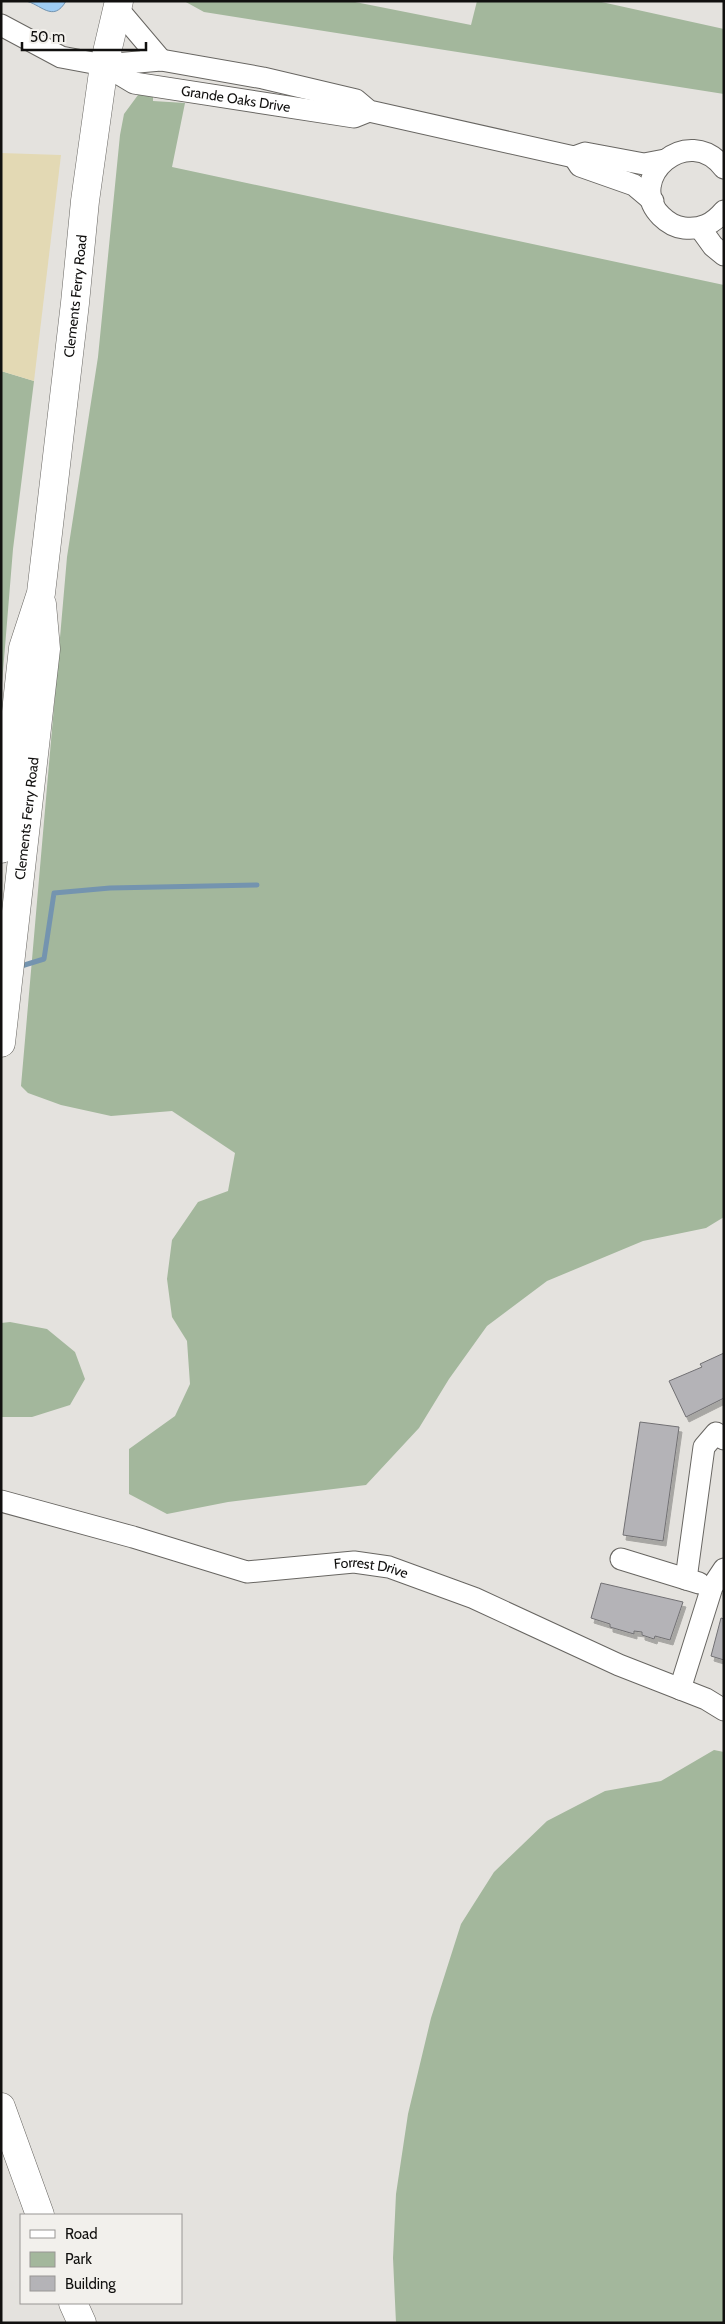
<svg xmlns="http://www.w3.org/2000/svg" width="725" height="2324" font-family="Cabin,sans-serif">
<style>
.green{fill:#a3b79c}
.sand{fill:#e3d9b4}
.water{fill:#9fcdf4;stroke:#7494af}
.lines{fill:none;stroke-linecap:round;stroke-linejoin:round}
.stream{stroke:#7494af;stroke-width:5}
.building{fill:#b4b3b7;stroke:#717073;filter:url(#shadow)}
.minor-casing{stroke:#686662;stroke-width:23}
.major-casing{stroke:#686662;stroke-width:29}
.highway-casing{stroke:#686662;stroke-width:29}
.minor{stroke:#fff;stroke-width:21}
.major{stroke:#fff;stroke-width:28}
.highway{stroke:#fff;stroke-width:28}
.labels{text-anchor:middle;stroke-width:4;stroke-linejoin:round;paint-order:stroke}
.street-label{font-size:14px;fill:#11100f;stroke:#f2f0ec}
</style>
<defs>
<filter id="shadow"><feDropShadow dx="3" dy="5" stdDeviation="0" flood-color="#0004"/></filter>
</defs>
<rect width="100%" height="100%" fill="#e4e2de"/>
<path class="green" d="M184,1H350L471,25L477,1H597L724,29V94L204,12Z
M153,92V101L185,103L172,167L724,285V1217L706,1228L643,1241L547,1281L487,1326L449,1379L419,1428L366,1485L228,1502L167,1514L129,1494V1449L175,1416L190,1384L187,1341L172,1317L167,1279L172,1240L198,1202L228,1191L235,1153L172,1111L111,1116L61,1105L28,1093L21,1086L67,557L98,357L120,135L124,114L138,95Z
M1,371L34,381L13,549L1,696Z
M10,1322L47,1329L75,1352L85,1379L70,1405L32,1417H1V1323Z
M714,1750L724,1752V2323H396L393,2258L396,2194L408,2114L431,2018L461,1924L494,1872L547,1821L605,1791L661,1781Z"/>
<path class="sand" d="M1,153L61,155L34,381L1,371Z"/>
<path class="water" d="M25,1H66C53,24 40,3 25,1Z"/>
<g class="lines">
<path class="stream" d="M18,967L44,959L54,893L110,888L257,885"/>
</g>
<path class="building" d="M724,1353V1398L686,1417L669,1381L702,1367L700,1364Z
M640,1422L679,1427L663,1541L623,1535Z
M601,1583L683,1602L670,1640L655,1636L654,1639L642,1635V1632L634,1631V1634L610,1627V1624L591,1618Z
M721,1618L724,1619V1660L711,1656Z"/>
<g class="lines">
<defs>
<g id="minor">
<path d="M117,8L161,60"/>
<path d="M1,25L61,57L104,65L161,60L263,78L356,100L369,111L574,157L585,153L644,164L665,160"/>
<path id="s1" d="M104,65L134,83L354,117L369,111"/>
<path d="M574,157L580,166L634,185L653,201"/>
<path d="M724,168C688,121 624,179 661,216C667,222 675,227 684,228C701,230 713,224 724,211"/>
<path d="M700,228L713,246L724,255"/>
<path id="s2" d="M1,1501L133,1537L247,1572L354,1562L389,1567L474,1598L619,1665L706,1699L724,1710"/>
<path d="M621,1559L699,1583"/>
<path d="M686,1579L704,1447L716,1433L724,1439"/>
<path d="M680,1689L712,1587L724,1569"/>
</g>
<g id="major">
<path id="s3" d="M1,849L23,648L41,593L75,303L85,201L104,65L119,1"/>
<path id="s4" d="M1,1043L46,649L42,604"/>
</g>
<path id="highway" d="M1,2107L40,2215
M73,2303L82,2323"/>
</defs>
<use href="#minor" class="minor-casing"/>
<use href="#major" class="major-casing"/>
<use href="#highway" class="highway-casing"/>
<use href="#minor" class="minor"/>
<use href="#major" class="major"/>
<use href="#highway" class="highway"/>
</g>
<g class="labels">
<g class="street-label">
<text dy="5" stroke="none"><textPath href="#s1" startOffset="138">Grande Oaks Drive</textPath></text>
<text dy="5" stroke="none"><textPath href="#s3" startOffset="559">Clements Ferry Road</textPath></text>
<text dy="5" stroke="none"><textPath href="#s4" startOffset="226">Clements Ferry Road</textPath></text>
<text dy="5" stroke="none"><textPath href="#s2" startOffset="381">Forrest Drive</textPath></text>
</g>
</g>
<rect width="725" height="2324" fill="none" stroke="#11100f" stroke-width="5"/>
<rect x="20" y="2214" width="162" height="90" fill="#f2f0ec" stroke="#989694"/>
<rect x="30" y="2230" width="25" height="8" fill="#ffffff" stroke="#989694"/>
<text x="65" y="2239" font-size="15" fill="#11100f">Road</text>
<rect x="30" y="2252" width="25" height="15" fill="#a3b79c" stroke="#989694"/>
<text x="65" y="2264" font-size="15" fill="#11100f">Park</text>
<rect x="30" y="2276" width="25" height="15" fill="#b4b3b7" stroke="#989694"/>
<text x="65" y="2289" font-size="15" fill="#11100f">Building</text>
<path d="M22 42v8h124v-8" fill="none" stroke="#11100f" stroke-width="2.5"/>
<text x="30" y="42" font-size="15" fill="#11100f" stroke="#f2f0ec" stroke-width="4" paint-order="stroke">50 m</text>
</svg>
